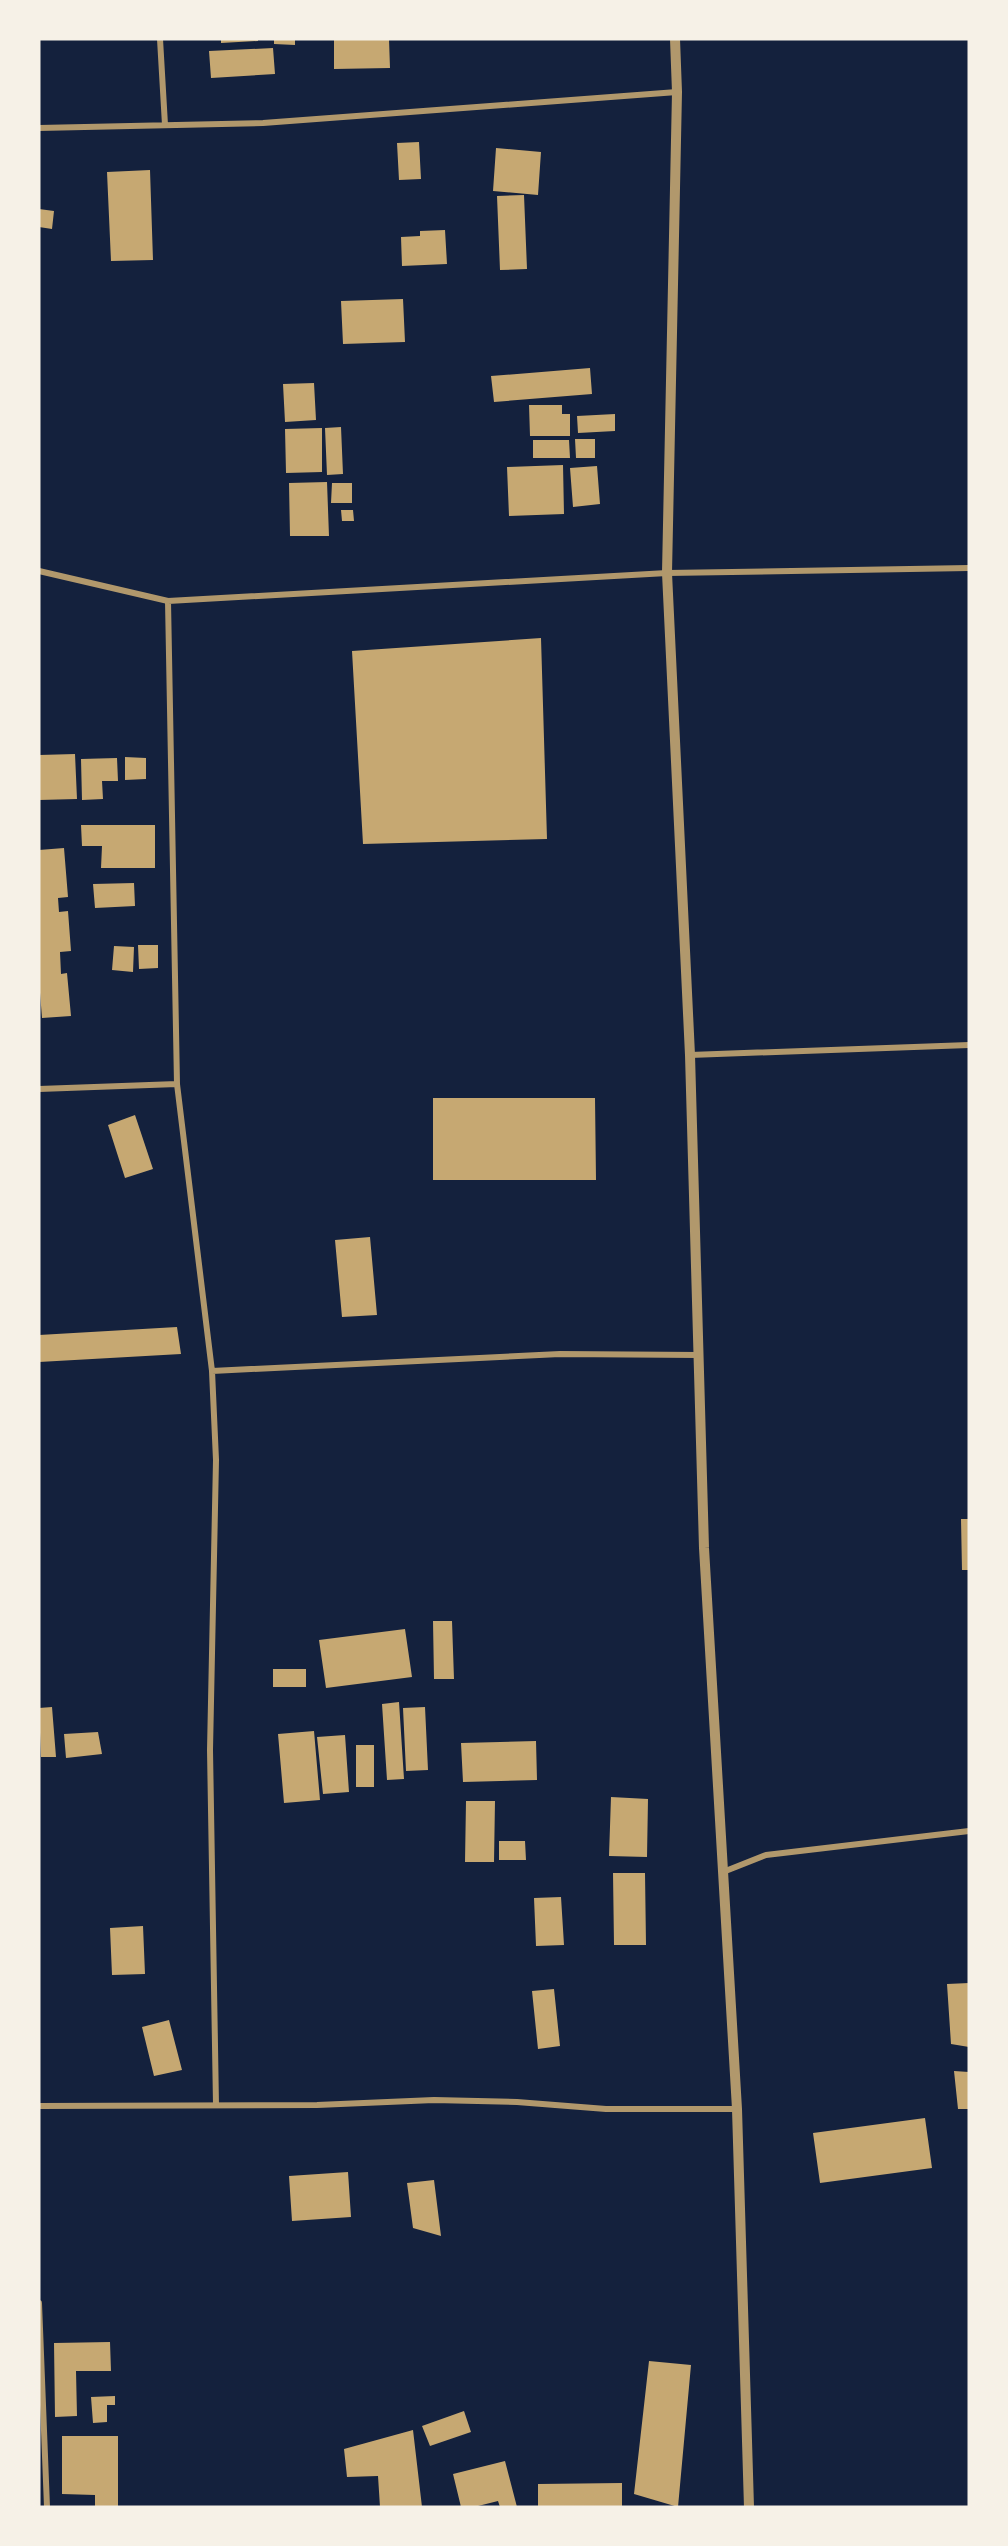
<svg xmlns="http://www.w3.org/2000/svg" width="1008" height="2546" font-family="Bitter,serif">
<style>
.building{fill:#c6a872}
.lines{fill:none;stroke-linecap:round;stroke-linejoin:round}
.minor{stroke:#b1986c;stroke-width:6}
.tertiary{stroke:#b1986c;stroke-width:10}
</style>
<rect width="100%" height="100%" fill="#14213d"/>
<path class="building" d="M221,39H258V41L221,43Z
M274,39H295V45L274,44Z
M334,39H389L390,68L334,69Z
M273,48L275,74L211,78L209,51Z
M419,142L421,179L399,180L397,143Z
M496,148L541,152L538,195L493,191Z
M150,170L153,260L111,261L107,172Z
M524,195L527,269L500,270L497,196Z
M39,209L54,211L52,229L39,227Z
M445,230L447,264L402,266L401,237L420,236V231Z
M403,299L405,342L343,344L341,301Z
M590,368L592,394L494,402L491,376Z
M314,383L316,420L285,422L283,384Z
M529,405H562V414H570V436H530Z
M615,414V431L578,433L577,416Z
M341,427L343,474L327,475L325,428Z
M322,428V472L286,473L285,429Z
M575,439H595V458H576Z
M533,440H569L570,458H533Z
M563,465L564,514L509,516L507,467Z
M597,466L600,504L573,507L570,468Z
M327,482L329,536H290L289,483Z
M332,483H352V503H331Z
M341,510H353L354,521H342Z
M541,638L547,839L363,844L352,651Z
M75,754L77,799L39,800V755Z
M125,757L146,758V779L125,780Z
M117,758L118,781H102L103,799L82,800L81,759Z
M81,825H155V868H101L102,846H82Z
M64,848L68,897L58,898L59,912L68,911L71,951L60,952L61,974L67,973L71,1016L42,1018L39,980V850Z
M134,883L135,906L95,908L93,884Z
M138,945H158V968L139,969Z
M114,946L134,947L133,972L112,970Z
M433,1098H595L596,1180H433Z
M135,1115L153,1169L125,1178L108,1125Z
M370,1237L377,1315L342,1317L335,1240Z
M177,1327L181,1354L39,1362V1335Z
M961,1519H969V1570H962Z
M433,1621H452L454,1679H434Z
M405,1629L412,1677L326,1688L319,1640Z
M273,1669H306V1687H273Z
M399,1702L404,1779L387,1780L382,1704Z
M52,1707L56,1757H41L39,1708Z
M425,1707L428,1770L406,1771L403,1708Z
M314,1731L320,1800L284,1803L278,1734Z
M98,1732L102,1754L66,1758L64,1734Z
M345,1735L349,1792L323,1794L317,1737Z
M536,1741L537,1780L463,1782L461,1743Z
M356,1745H374V1787H356Z
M611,1797L648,1799L647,1857L609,1856Z
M466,1801H495L494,1862H465Z
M499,1841H525L526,1860H499Z
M613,1873H645L646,1945H614Z
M561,1897L564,1945L536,1946L534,1898Z
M143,1926L145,1974L112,1975L110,1928Z
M969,1983V2047L951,2044L947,1984Z
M554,1989L560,2046L538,2049L532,1991Z
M169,2020L182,2070L154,2076L142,2027Z
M954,2071L969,2072V2109H958Z
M925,2118L932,2168L820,2183L813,2133Z
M348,2172L351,2217L292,2221L289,2176Z
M434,2180L441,2236L413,2228L407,2183Z
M110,2342L111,2371H76L77,2416L55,2417L54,2343Z
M649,2361L691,2365L678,2507L634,2494Z
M115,2396V2405H107V2422L93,2423L91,2397Z
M464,2411L471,2432L430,2446L422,2426Z
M413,2430L422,2507H380L378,2476L347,2477L344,2449Z
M62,2436H118V2507H95V2495L62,2494Z
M505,2461L517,2507H500L498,2501L474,2507H461L453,2474Z
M622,2483V2507H538V2484Z"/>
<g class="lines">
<path class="minor" d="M160,39L165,125
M39,128L263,123L677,92
M39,571L168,601L667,573L969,568
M168,601L177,1084L212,1371L216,1460L210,1750L216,2105
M690,1055L969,1045
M39,1089L177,1084
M212,1371L560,1354L699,1355
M723,1872L766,1855L969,1831
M39,2106L317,2105L434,2100L517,2102L606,2109H737
M39,2303L47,2507"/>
<path class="tertiary" d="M675,39L677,92L667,573L690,1055L704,1548L737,2109L749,2507"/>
</g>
<rect width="1008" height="2546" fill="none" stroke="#f6f1e7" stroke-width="81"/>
</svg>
